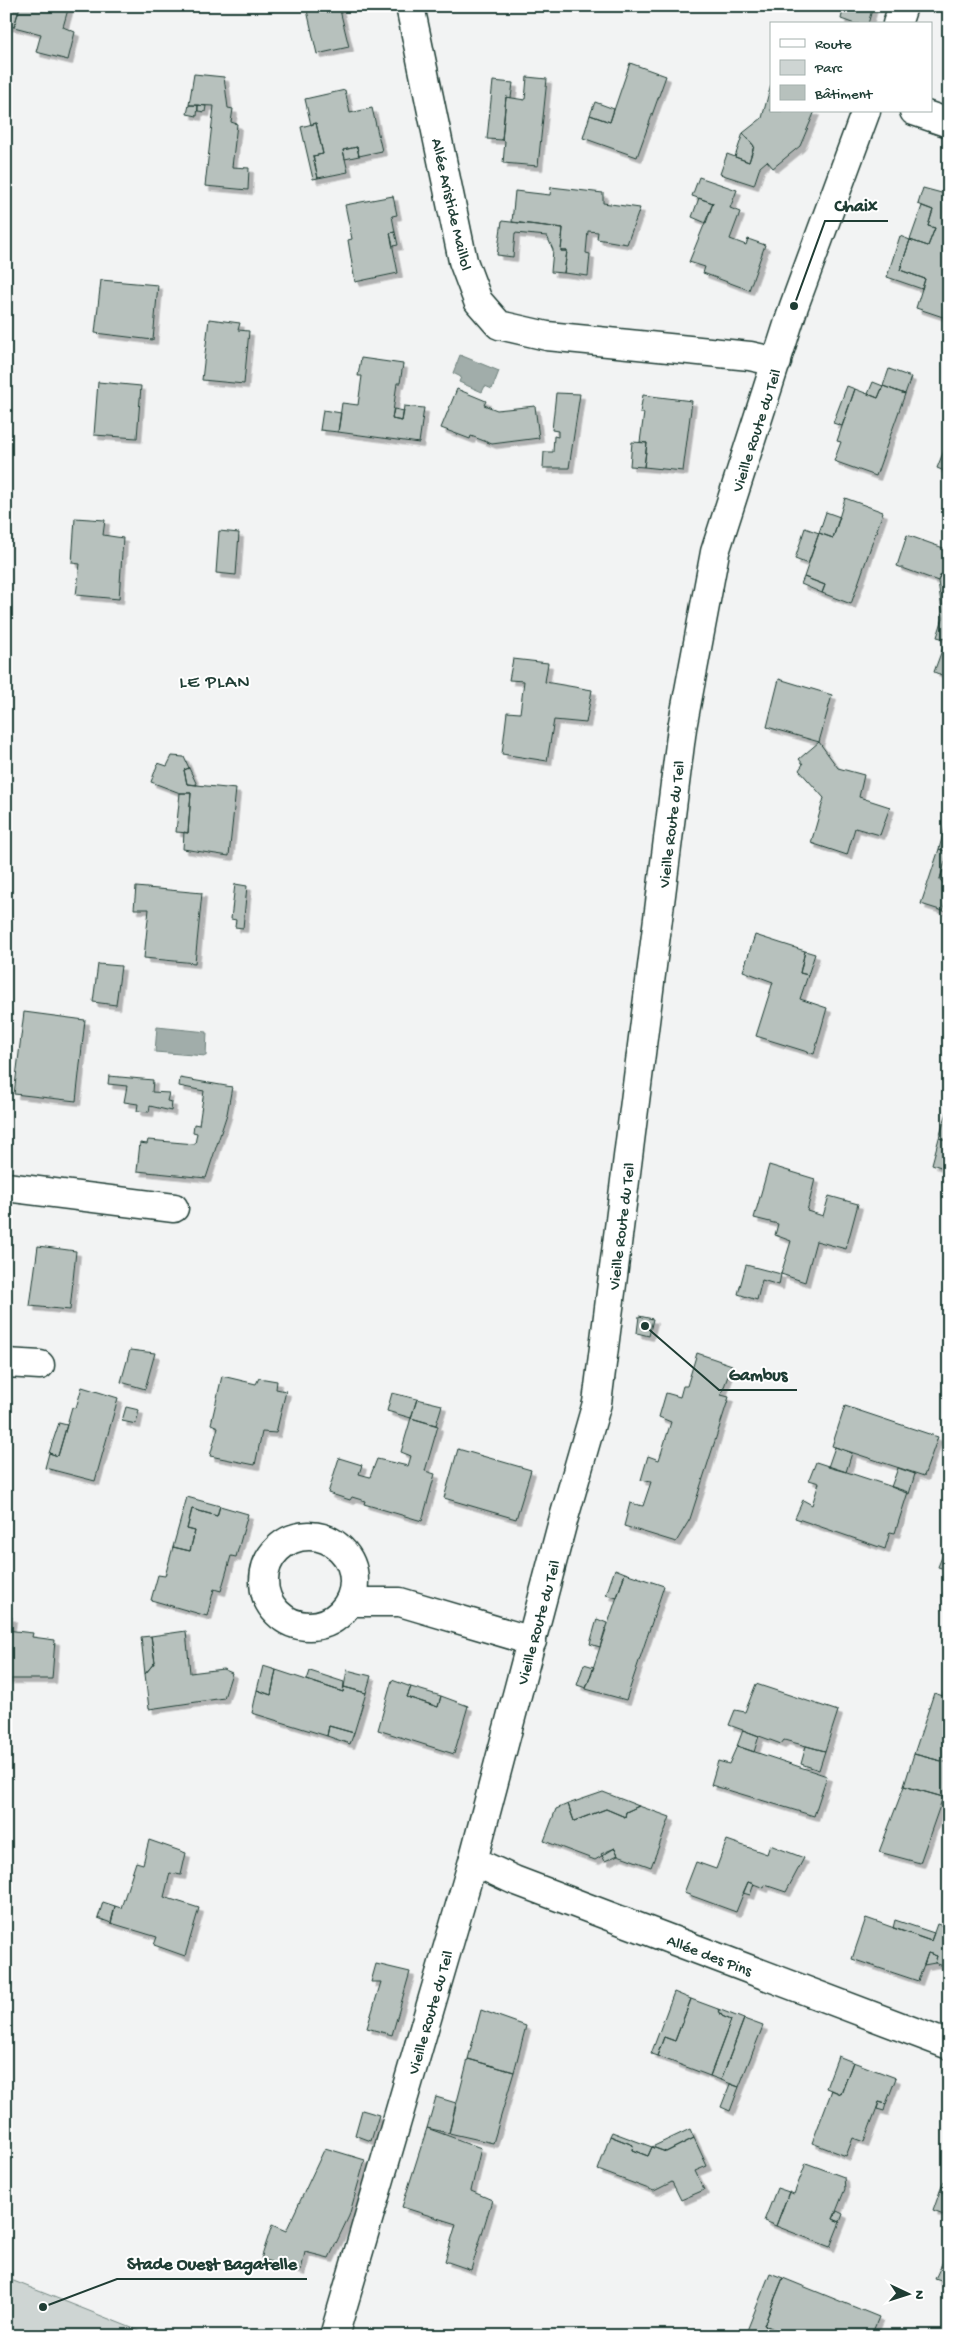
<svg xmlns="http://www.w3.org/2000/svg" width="955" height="2342" font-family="'Gochi Hand',sans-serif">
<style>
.green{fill:#ced5d3;stroke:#768984}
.water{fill:#a1adaa;stroke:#6d807b}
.building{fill:#b7c1bd;stroke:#1f3d34;filter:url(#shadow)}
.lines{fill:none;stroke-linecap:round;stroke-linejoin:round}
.street-casing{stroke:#1f3d34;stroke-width:31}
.street{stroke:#fff;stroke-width:28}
.labels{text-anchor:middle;stroke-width:4;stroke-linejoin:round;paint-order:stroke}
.street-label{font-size:16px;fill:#1f3d34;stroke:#fff}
.quarter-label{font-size:19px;letter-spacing:1px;fill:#1f3d34;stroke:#fff}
.leader{fill:none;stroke:#1f3d34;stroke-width:2}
.callout-dot{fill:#1f3d34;stroke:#fff;stroke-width:2}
.callout-label{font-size:18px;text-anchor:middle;font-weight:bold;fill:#1f3d34;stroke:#fff;stroke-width:4;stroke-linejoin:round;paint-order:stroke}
</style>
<defs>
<filter id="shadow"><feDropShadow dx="4.5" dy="4.5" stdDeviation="0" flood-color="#0004"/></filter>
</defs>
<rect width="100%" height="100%" fill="#f2f3f3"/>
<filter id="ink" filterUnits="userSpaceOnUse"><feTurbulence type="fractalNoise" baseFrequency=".02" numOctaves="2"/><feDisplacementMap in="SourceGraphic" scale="10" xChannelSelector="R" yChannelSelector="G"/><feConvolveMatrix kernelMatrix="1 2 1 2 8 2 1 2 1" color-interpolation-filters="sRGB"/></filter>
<g filter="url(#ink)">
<path class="green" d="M6,2278L152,2336H6Z"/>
<path class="water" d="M460,355L499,371L492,389L485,386L482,392L459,382L461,377L453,373Z
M157,1027L207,1032L206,1056L155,1052Z"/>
<path class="building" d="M12,6H20L14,27L7,26Z
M20,6H69L63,27L75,32L68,60L36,52L41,34L14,27Z
M306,6H339L349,47L317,54Z
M844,6H873L868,24H855L841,19Z
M630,63L666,76L637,157L583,138L590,115L610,122Z
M194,74L224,77L228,108L233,109L231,122L237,124L232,167L249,168L248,190L205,186L214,106L189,105Z
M527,77L547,79L538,166L503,163L505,141L502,140L506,97L525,100Z
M493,81L513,83L511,98L506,97L502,140L487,139Z
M771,85V111H815L800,146L773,168L767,161L760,167L754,185L720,174L727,154L749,162L754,146L743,133L762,118Z
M345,90L350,113L372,108L382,151L359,156L357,147L343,150L348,172L318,178L313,156L323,154L316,123L311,125L305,99Z
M595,102L614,109L610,122L590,115Z
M189,105H198L197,116L187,114Z
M198,105L206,106L205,112L198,111Z
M316,123L323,154L313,156L318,178L313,179L301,127Z
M743,133L754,146L749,162L735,157Z
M357,147L359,156L345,159L343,150Z
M699,177L737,190L730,208L740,212L730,239L746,245L748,239L765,245L749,290L703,273L705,267L689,262L713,203L692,196Z
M551,187L603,193V203L640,208L627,244L597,239L598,232L588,231L586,253L590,254L588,276L564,273L567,251H561L563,228L512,222L515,191L550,195Z
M923,188L949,195V237L944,250L949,251V319L916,308L925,279L900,270L910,240L928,246L935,228L928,226L933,210L918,204Z
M393,196L397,215L392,216L395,232L390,233L398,273L355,282L348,240L352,239L345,205Z
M699,198L713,203L706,223L692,217Z
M922,206L933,210L928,226L935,228L928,246L910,240Z
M502,221L563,228L561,251H567L564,273L551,272L553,250L547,236L515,233L513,257L497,255Z
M395,232L398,245L393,246L390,233Z
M900,236L910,240L900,270L925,279L922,289L887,277Z
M101,280L158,285L153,340L95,333Z
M209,319L240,323L238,330L249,331L244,384L202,380Z
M361,358L403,364L400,383H397L392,419L402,421L404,406L424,408L419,443L338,432L342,403L358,405L362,376H358Z
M889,369L911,377L905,394L883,386Z
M98,382L141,386L137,438L94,435Z
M873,382L883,386L878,398L868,394Z
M847,386L855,389L842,426L833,423Z
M883,386L905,394L876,476L834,461L841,442L837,441L855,389L878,398Z
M457,389L486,401L484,405L497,410L535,406L539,438L492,444L471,436L470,439L441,428Z
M556,393L580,394L569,468H543L544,452H553L554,436L558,437V431L552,430Z
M643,395L692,401L683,471L644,467L647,443L640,442L644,413H640Z
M394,409L404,411L402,421L392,419Z
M323,410L341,413L338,432L320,430Z
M949,438V473L937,468Z
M632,442L647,443L644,467L630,466Z
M845,498L883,512L851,604L822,593L825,585L804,577L819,533L833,538Z
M826,512L840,517L833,538L819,533Z
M75,518L105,520L103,535L123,538L119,599L76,595L80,564L72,563Z
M805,528L819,533L808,564L795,559Z
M219,531L239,533L236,575L216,573Z
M907,535L949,550V586L948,577L941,574L938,581L897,566Z
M941,574L948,577L949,640L937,637L943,618L938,581Z
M804,577L825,585L822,593L801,584Z
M946,639L949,640V678L934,672Z
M513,659L548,663L545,682L592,690L586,723L554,720L547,761L502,754L507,712L520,713L524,681L509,680Z
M779,679L832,695L819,742L767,727Z
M819,742L838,768L864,775L859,797L890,807L880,835L855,828L847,855L811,843L824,798L799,770L803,764L799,759Z
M172,756L184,757L189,768L184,770L187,784L236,789L229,856L183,849L184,832L188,833L191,793H180L151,782L158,763L167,766Z
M189,768L197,785L187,784L184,770Z
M180,793H191L188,833L176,832Z
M945,827L949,828V912L943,911L949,892L940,879L948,852L939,849Z
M939,849L948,852L940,879L949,892L943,911L921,904Z
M235,884L247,886L243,928L235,927L236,920L231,919Z
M136,887L202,893L195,963L144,958L149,909H134Z
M755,935L805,951L800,973L808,975L800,999L827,1008L814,1054L756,1036L773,982L743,971Z
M805,951L815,954L808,975L800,973Z
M98,964L121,966L116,1005L93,1002Z
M24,1012L85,1020L76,1101L14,1094Z
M109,1076L153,1080L152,1092L169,1093L167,1101L172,1102L171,1111L150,1106L149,1112L137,1111L138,1104L124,1102L127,1086L108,1084Z
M180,1078L232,1087L227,1114L206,1178L137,1171L140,1143L147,1144L148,1140L195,1144L197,1133L193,1132L194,1124L199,1125L204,1091L179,1086Z
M949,1106V1141L939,1138Z
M939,1138L949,1141V1170L932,1164Z
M769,1165L815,1179L807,1211L823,1216L829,1196L858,1204L846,1249L816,1241L805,1282L781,1274L791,1241L775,1235L778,1224L754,1218Z
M38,1246L76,1251L70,1310L30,1306Z
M746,1265L781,1274L779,1285L762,1280L757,1300L738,1294Z
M639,1316L653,1319L649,1336L637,1333Z
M130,1350L155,1353L145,1389L121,1382Z
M697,1353L732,1365L721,1395L729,1397L690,1519L676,1542L624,1526L630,1503L643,1506L651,1482L641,1480L648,1456L659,1460L671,1422L659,1417L666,1393L680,1397L683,1386H687Z
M222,1376L256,1384L259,1378L277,1381L276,1389L286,1391L276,1433L262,1432L255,1465L210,1456L218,1427L211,1424Z
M82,1387L118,1398L95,1481L45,1468L49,1453L58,1456L72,1407L76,1408Z
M392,1393L417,1399L411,1418L387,1411Z
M417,1399L442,1405L436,1425L411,1418Z
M845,1406L938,1437L924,1476L832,1446Z
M126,1407L139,1410L136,1424L122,1421Z
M411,1418L438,1426L425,1471L435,1474L422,1521L364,1504L365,1501L352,1497L350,1500L328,1493L339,1458L362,1465L359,1474L370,1477L377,1459L408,1466L411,1456L401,1452Z
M59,1423L67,1425L58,1456L49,1453Z
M835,1447L852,1453L846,1472L828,1467Z
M458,1449L531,1470L516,1519L444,1498Z
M816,1462L908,1492L895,1533L890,1532L885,1549L795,1518L803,1500L812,1505L819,1483L809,1480Z
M898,1468L915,1474L909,1494L891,1487Z
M187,1497L220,1506L217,1516L192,1509L187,1529L195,1531L190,1551L173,1547Z
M220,1506L248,1514L236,1557L231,1556L221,1591L214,1589L207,1616L151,1600L158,1575L165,1576L173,1547L190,1551L195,1531L187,1529L192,1509L217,1516Z
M949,1539V1570L938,1567Z
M615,1569L625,1573L617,1598L606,1595Z
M625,1573L664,1586L626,1700L586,1689Z
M6,1616L12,1617L10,1631L6,1630Z
M597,1619L607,1623L600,1647L590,1644Z
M6,1630L33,1633L32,1637L55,1640L52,1679H6Z
M186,1631L190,1673L223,1669L232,1673L224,1698L149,1709L145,1674L155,1662L151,1636Z
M151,1636L155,1662L145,1674L141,1637Z
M584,1664L594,1667L586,1688L577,1685Z
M263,1666L276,1670L271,1695L257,1690Z
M276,1670L343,1692L344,1687L366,1693L354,1733L329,1726L327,1736L252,1713L257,1690L271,1695Z
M347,1670L371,1676L366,1693L344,1687Z
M310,1671L344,1682L343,1692L307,1680Z
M949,1678V1698L942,1696Z
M392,1680L411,1687L407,1697L438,1707L441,1696L468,1706L454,1754L378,1730Z
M756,1684L838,1711L825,1751L784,1740L781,1744L729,1725L735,1710L745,1712Z
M411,1687L441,1696L438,1707L407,1697Z
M934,1693L949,1698V1763L914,1754Z
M329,1726L354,1733L350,1744L327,1736Z
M743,1730L759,1736L754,1752L737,1746Z
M737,1746L827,1776L814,1816L711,1785L718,1761L729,1764Z
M806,1746L825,1751L819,1770L801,1764Z
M914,1754L949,1763V1781L943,1797L904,1786Z
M904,1786L943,1797L920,1863L879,1852Z
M603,1792L639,1806L626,1812L625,1817L606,1809L574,1821L568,1804Z
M568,1804L574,1821L606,1809L625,1817L626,1812L639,1806L670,1817L651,1867L618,1855L615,1848L595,1860L544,1841L556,1809Z
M149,1840L186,1853L181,1875L170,1873L164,1897L199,1908L185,1956L154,1945L157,1937L111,1923L115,1906L121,1908L136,1862L143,1864Z
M727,1840L767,1854L770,1845L804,1858L786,1892L765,1885L764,1888L748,1882L736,1912L684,1893L696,1862L716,1869Z
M615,1848L618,1855L605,1861L601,1854Z
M748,1882L754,1884L750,1895L743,1893Z
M103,1902L115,1906L111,1923L98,1918Z
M866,1918L931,1941L937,1924L949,1928V1968L935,1963L937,1956L928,1953L918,1981L852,1959Z
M895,1920L934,1933L931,1941L893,1928Z
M928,1953L937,1956L935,1963L924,1965Z
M376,1964L410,1972L392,2035L367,2028L381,1982H371Z
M674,1992L691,1999L675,2041L664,2037L657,2056L651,2054Z
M691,1999L718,2009L722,2016L731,2020L710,2076L657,2056L664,2037L675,2041Z
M718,2009L744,2019L721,2080L710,2076L731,2020L722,2016Z
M481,2010L526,2026L514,2072L468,2059Z
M744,2019L763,2026L739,2087L721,2080Z
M838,2056L853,2062L841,2094L826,2088Z
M468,2059L514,2072L493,2143L449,2133Z
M853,2062L896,2078L886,2104L879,2102L864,2142L853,2138L846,2156L812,2143L832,2090L841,2094Z
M730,2084L739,2087L730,2111L721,2107Z
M436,2097L456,2103L449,2133L427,2128Z
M879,2102L886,2104L884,2111L877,2109Z
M362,2110L379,2115L371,2141L355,2135Z
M427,2128L481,2148L471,2191L492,2200L471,2270L445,2261L456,2224L402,2207Z
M690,2129L694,2138L666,2152L652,2147Z
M612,2132L652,2147L648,2156L632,2150L633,2145L610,2136Z
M610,2136L633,2145L632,2150L648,2156L652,2147L666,2152L694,2138L707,2166L695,2171L704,2190L681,2200L672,2182L654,2191L598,2170Z
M325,2148L365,2160L349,2216L329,2258L305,2252L301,2271L261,2259L272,2225L286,2231Z
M806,2163L844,2177L845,2189L833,2219L840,2222L830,2247L776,2226L789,2192L794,2194Z
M948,2172H949V2195L940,2191Z
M777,2188L789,2192L776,2226L764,2221Z
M940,2191L949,2195V2217L933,2211Z
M837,2211L843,2214L840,2222L833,2219Z
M949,2245V2269L941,2266Z
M941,2266L949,2269V2284L935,2279Z
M770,2273L783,2278L764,2325L791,2336H752L746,2333Z
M783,2278L879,2317L871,2336H791L764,2325Z"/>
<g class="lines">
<defs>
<path id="street" d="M410,6L463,261L478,301L499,325L547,336L750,356L777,362
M897,24L903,6
M914,111L949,123
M6,1187L174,1208
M6,1363L40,1365
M264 1581a45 45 0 1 1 90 0a45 45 0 1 1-90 0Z
M349,1602H400L532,1641
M473,1861L514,1880L949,2045
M334,2336L473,1861L563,1521L597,1403L682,728L715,552L794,306L866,111"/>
</defs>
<use href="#street" class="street-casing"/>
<use href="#street" class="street"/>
</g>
</g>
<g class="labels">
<g class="street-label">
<text transform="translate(453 204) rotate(77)" y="6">Allée Aristide Maillol</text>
<text transform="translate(755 430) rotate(-72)" y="6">Vieille Route du Teil</text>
<text transform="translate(670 824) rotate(-83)" y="6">Vieille Route du Teil</text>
<text transform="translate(620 1226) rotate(-83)" y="6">Vieille Route du Teil</text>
<text transform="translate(537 1622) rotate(-75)" y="6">Vieille Route du Teil</text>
<text transform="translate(710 1954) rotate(21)" y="6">Allée des Pins</text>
<text transform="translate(429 2012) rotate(-74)" y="6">Vieille Route du Teil</text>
</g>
<g class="quarter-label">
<text x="215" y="687">LE PLAN</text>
</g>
</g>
<path class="leader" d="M794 306L825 221H888M645 1326L719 1390H797M43 2307L117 2279H307"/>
<g class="callout-dot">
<circle cx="794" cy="306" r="5"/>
<circle cx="645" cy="1326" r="5"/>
<circle cx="43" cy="2307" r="5"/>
</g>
<g class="callout-label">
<text x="856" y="211">Chaix</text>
<text x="758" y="1380">Gambus</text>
<text x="212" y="2269">Stade Ouest Bagatelle</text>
</g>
<rect width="955" height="2342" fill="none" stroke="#fff" stroke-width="25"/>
<rect x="12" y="12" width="930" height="2317" fill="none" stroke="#1f3d34" stroke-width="2" filter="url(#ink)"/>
<rect x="770" y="22" width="162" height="90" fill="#ffffff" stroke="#a5b1ae"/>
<rect x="780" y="39" width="25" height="8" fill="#ffffff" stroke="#a5b1ae"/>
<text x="815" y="48" font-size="15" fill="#1f3d34">Route</text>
<rect x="780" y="60" width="25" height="15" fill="#ced5d3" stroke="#a5b1ae"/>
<text x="815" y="72" font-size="15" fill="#1f3d34">Parc</text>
<rect x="780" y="85" width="25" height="15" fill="#b7c1bd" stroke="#a5b1ae"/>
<text x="815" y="98" font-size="15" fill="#1f3d34">Bâtiment</text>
<g transform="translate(908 2294) rotate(94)" stroke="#ffffff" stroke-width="4" paint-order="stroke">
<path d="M0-4L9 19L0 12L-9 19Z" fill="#1f3d34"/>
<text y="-8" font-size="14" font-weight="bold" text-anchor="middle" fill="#1f3d34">N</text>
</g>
</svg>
